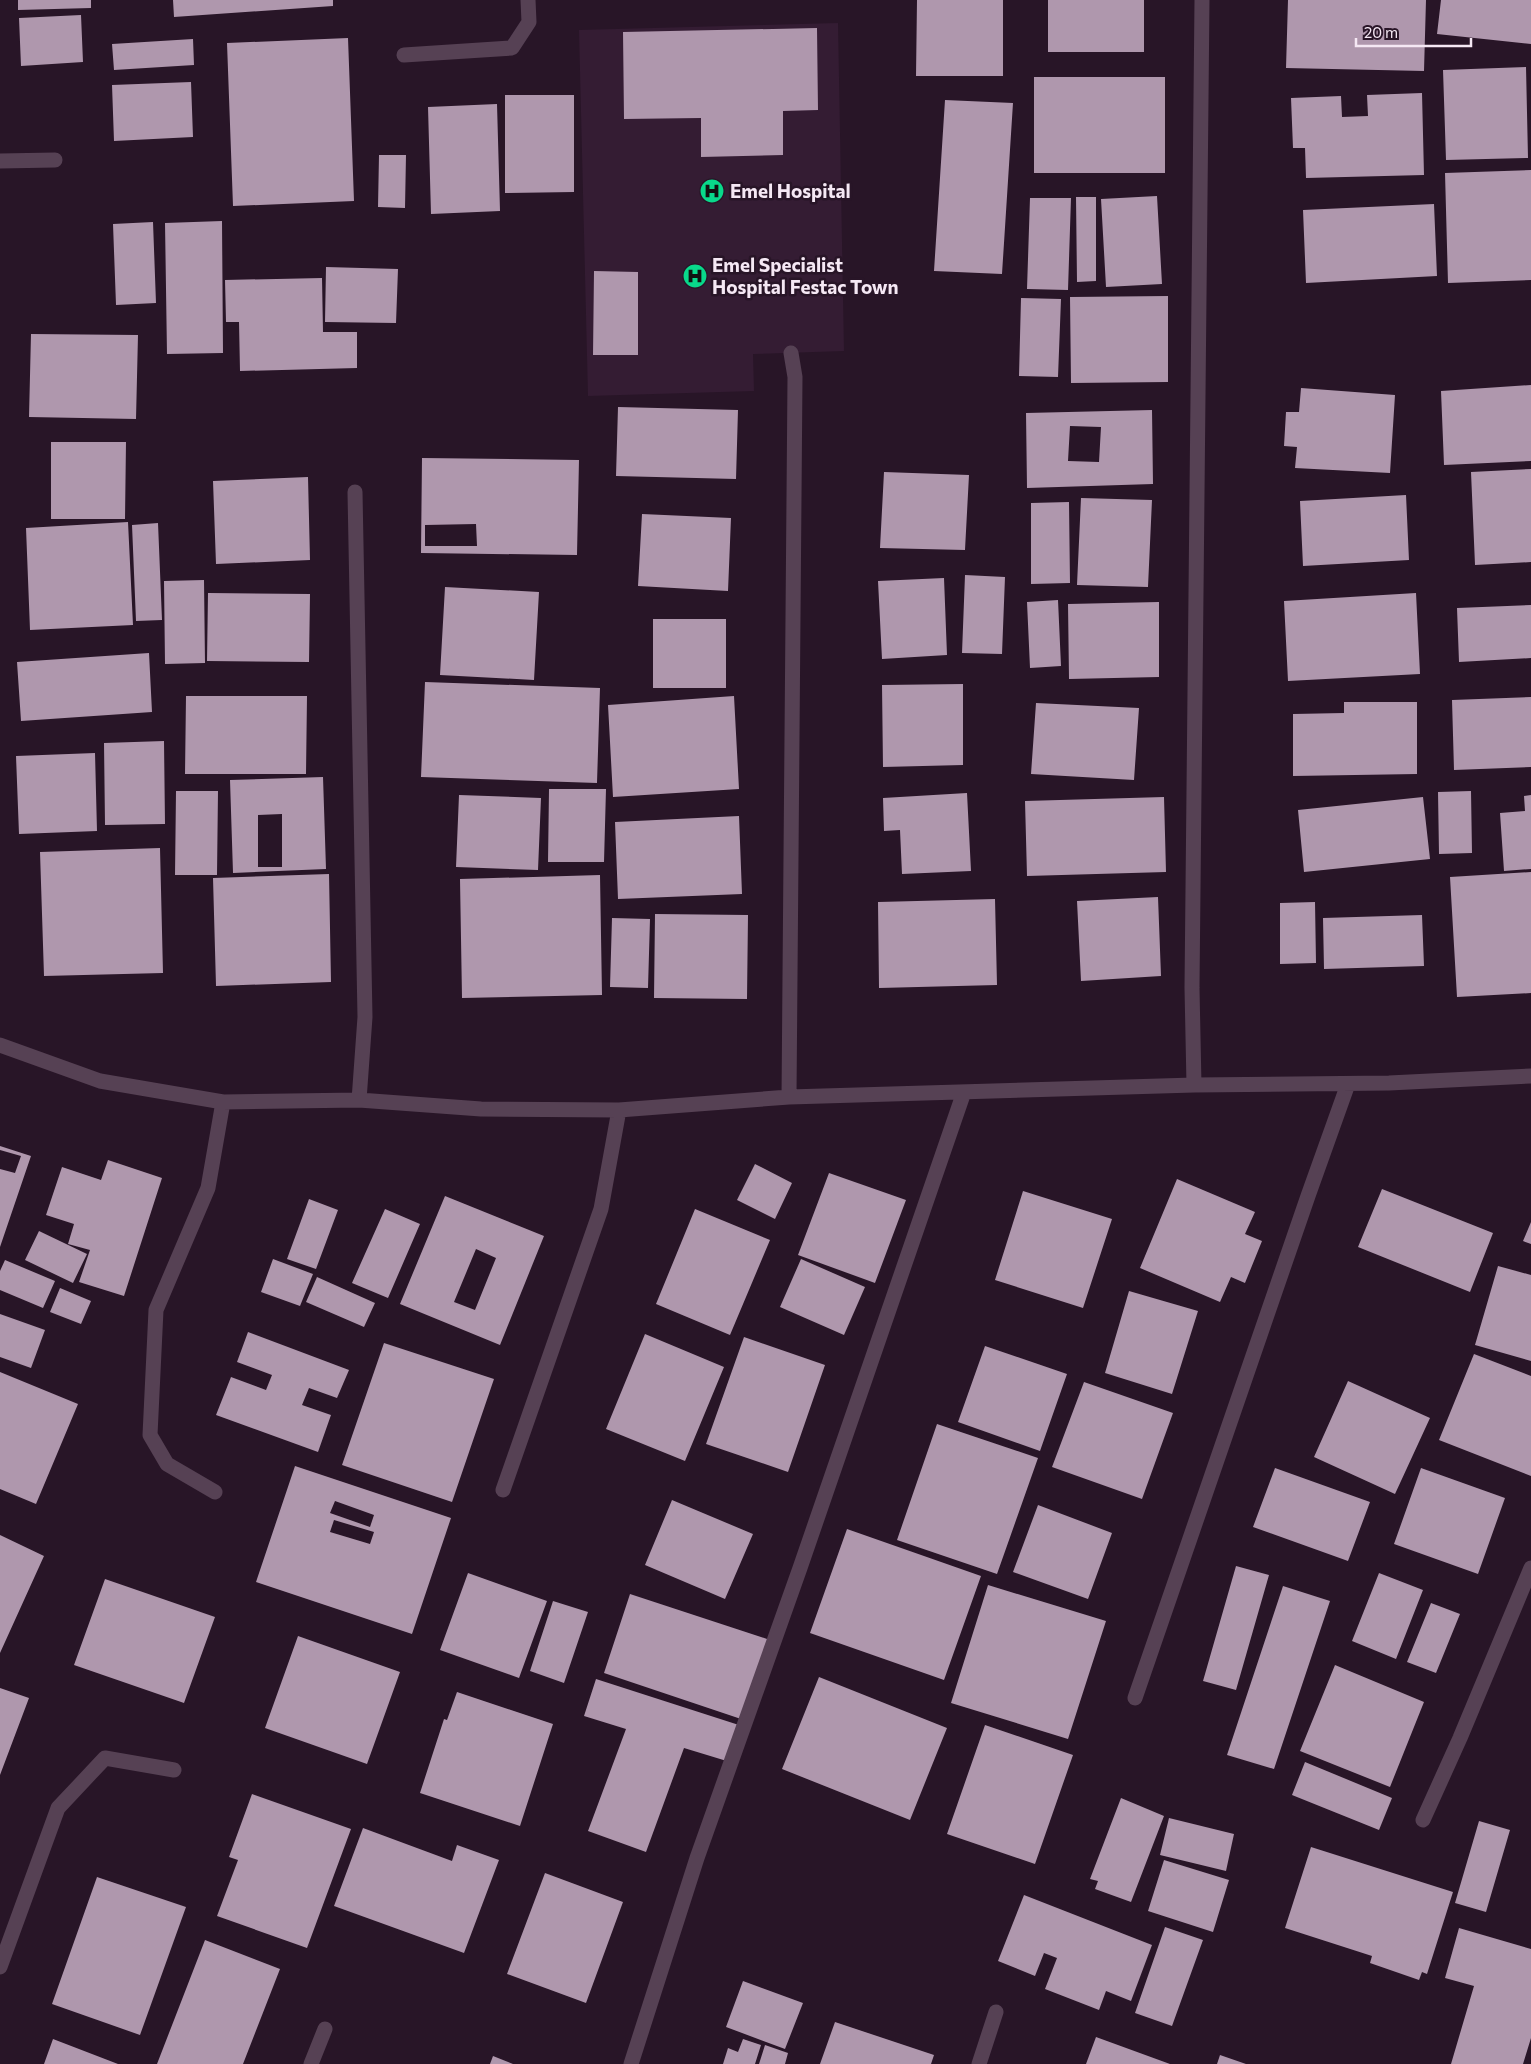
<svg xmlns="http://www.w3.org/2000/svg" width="1531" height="2064" font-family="Commissioner,sans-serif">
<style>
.built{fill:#341c33}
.building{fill:#af97ad;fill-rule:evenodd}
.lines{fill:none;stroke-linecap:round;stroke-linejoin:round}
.minor{stroke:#564154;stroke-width:15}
.labels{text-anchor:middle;stroke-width:5;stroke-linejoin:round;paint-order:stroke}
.poi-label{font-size:19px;font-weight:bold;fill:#f5e8f4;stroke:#281527;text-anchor:start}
</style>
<rect width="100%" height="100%" fill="#281527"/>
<path class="built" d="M838,23L844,351L753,354L754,391L588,396L579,30Z"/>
<path class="building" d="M18,0H91V8L18,10Z
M173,0H333V6L174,17Z
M917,0H1003V76H916Z
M1048,0H1144V52H1048Z
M1288,0H1426L1424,71L1286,68Z
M1441,0H1531V44L1437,34Z
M81,15L83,62L21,66L19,18Z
M817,28L818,110L783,111V155L701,157V118L624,119L623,32Z
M348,38L354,201L233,206L227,43Z
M193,39L194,65L114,70L112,44Z
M1526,67L1528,158L1446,160L1443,70Z
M1034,77H1165V173H1034Z
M191,82L193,137L114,141L112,85Z
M1422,93L1424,175L1306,178L1305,148H1293L1291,98L1341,96L1342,117L1368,116L1367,95Z
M505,95H574V192L505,193Z
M945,100L1013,103L1002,274L934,271Z
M497,104L500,211L431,214L428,107Z
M379,155H406L405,208L378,207Z
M1531,170V280L1448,283L1445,173Z
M1157,196L1162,284L1106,287L1101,199Z
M1076,197H1096V281L1077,282Z
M1030,198H1071L1068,290L1027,289Z
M1434,204L1437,276L1306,283L1303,210Z
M222,221L223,353L167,354L165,223Z
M153,222L156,303L116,305L113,224Z
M326,267L398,269L396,323L325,322Z
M594,271L638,272V355H593Z
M322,278L323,332H357V368L240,371L239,322H226L225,280Z
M1168,296V382L1071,383L1070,297Z
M1021,298L1061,299L1058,377L1019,376Z
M31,334L138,335L136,419L29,417Z
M1531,385V461L1444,465L1441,391Z
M1301,388L1395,395L1390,473L1295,468L1297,447L1284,446L1286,412H1299Z
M618,407L738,410L736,479L616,476Z
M1152,410L1153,484L1027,488L1026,413ZM1070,426L1101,427L1099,462L1068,461Z
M51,442H126L125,519H51Z
M422,458L579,460L577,555L421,553ZM476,524L477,546H425V525Z
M1531,469V562L1475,565L1471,472Z
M884,472L969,475L965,550L880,548Z
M308,477L310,560L216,564L213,481Z
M1406,495L1409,560L1303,566L1300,501Z
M1081,498L1152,500L1148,587L1077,585Z
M1069,502L1070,583L1031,584V503Z
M642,514L731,518L728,591L638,586Z
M128,522L133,625L30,630L26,528Z
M158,523L162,620L136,621L132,525Z
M965,575L1005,577L1002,654L962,653Z
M944,578L947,655L882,659L878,581Z
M204,580L205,663L165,664L164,581Z
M445,587L539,592L534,680L440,675Z
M208,593L310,594L309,662L207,661Z
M1416,593L1420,674L1288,681L1284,601Z
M1058,600L1061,666L1030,668L1027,602Z
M1159,602V677L1069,679L1068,604Z
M1531,605V658L1459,662L1457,608Z
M653,619H726V688H653Z
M149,653L152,712L21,721L17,662Z
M425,682L600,688L597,783L421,777Z
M963,684V765L883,767L882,685Z
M186,696H307L306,774H185Z
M734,696L739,789L613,797L608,705Z
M1531,697V767L1454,770L1452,700Z
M1344,702H1417V774L1293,776V714L1344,713Z
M1036,703L1139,708L1134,780L1031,774Z
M164,741L165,824L105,825L104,743Z
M95,753L97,831L19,834L16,756Z
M323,777L326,869L233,873L230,780ZM282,814V867H258V815Z
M549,789H606L604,862H548Z
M176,791H218L217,875H175Z
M1471,791L1472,853L1439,854L1438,792Z
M967,793L971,871L902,874L900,830L884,831L883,798Z
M459,795L541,798L538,870L456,867Z
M1531,795V869L1504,871L1500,813L1525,811L1524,796Z
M1164,797L1166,872L1027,876L1025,801Z
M1423,797L1430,859L1304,872L1298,810Z
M739,816L742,894L618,899L615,822Z
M160,848L163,973L44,976L40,852Z
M1531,872V993L1457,997L1450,877Z
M329,874L331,982L216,986L213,878Z
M600,875L602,995L462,998L460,879Z
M1158,897L1161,976L1081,981L1077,901Z
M995,899L997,985L879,988L878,902Z
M1315,902L1316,963L1280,964V903Z
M655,914L748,915L747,999L654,998Z
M1422,915L1424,966L1324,969L1323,918Z
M612,918L650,919L648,988L610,987Z
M0,1146L31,1156L0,1247V1169L15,1173L21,1156L0,1150Z
M108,1160L162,1178L124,1296L79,1282L90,1250L68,1244L74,1224L46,1215L62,1167L101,1180Z
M755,1164L792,1183L775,1219L737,1200Z
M829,1173L906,1200L875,1283L798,1255Z
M1177,1179L1255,1212L1245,1234L1262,1241L1245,1283L1231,1277L1220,1302L1140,1268Z
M1382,1189L1493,1233L1470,1292L1358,1247Z
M1023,1191L1112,1219L1083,1308L995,1280Z
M445,1196L544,1236L500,1345L400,1304ZM476,1249L496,1258L475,1310L454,1302Z
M309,1199L338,1210L316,1269L287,1259Z
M385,1209L420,1224L388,1298L352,1283Z
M695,1209L770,1240L730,1335L656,1304Z
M1531,1222V1244L1523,1241Z
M39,1231L87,1254L73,1283L25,1260Z
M273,1259L313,1274L300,1306L261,1292Z
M801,1259L865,1287L844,1335L780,1307Z
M5,1260L55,1281L43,1308L0,1290V1271Z
M1498,1266L1531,1275V1361L1475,1345Z
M317,1277L375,1303L364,1327L306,1302Z
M60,1288L91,1301L81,1324L50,1312Z
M1129,1291L1198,1311L1172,1394L1105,1373Z
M0,1314L45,1330L31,1368L0,1357Z
M248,1332L349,1370L337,1398L309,1388L302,1405L331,1415L318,1452L216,1415L231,1377L266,1390L272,1375L237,1362Z
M645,1334L724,1367L685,1461L606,1429Z
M744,1337L825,1365L788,1472L706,1444Z
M384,1343L494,1379L452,1502L342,1465Z
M985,1346L1067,1374L1040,1451L958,1422Z
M1474,1354L1531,1376V1476L1439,1440Z
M0,1372L78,1404L36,1504L0,1489Z
M1348,1381L1430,1418L1395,1494L1314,1457Z
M1084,1382L1173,1413L1142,1499L1052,1467Z
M937,1424L1038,1458L997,1574L897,1540Z
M295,1466L451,1518L412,1634L256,1582ZM335,1501L374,1515L370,1527L330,1513ZM334,1520L374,1532L370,1544L330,1532Z
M1275,1468L1370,1502L1348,1561L1253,1527Z
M1421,1468L1505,1498L1478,1574L1394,1544Z
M672,1500L753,1534L725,1599L645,1565Z
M1038,1505L1112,1533L1088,1599L1013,1572Z
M847,1529L981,1576L944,1680L810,1633Z
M0,1535L44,1556L0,1653Z
M1236,1566L1269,1575L1236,1690L1203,1681Z
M468,1573L547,1601L519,1678L440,1650Z
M1379,1573L1423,1590L1396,1659L1352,1641Z
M105,1579L215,1617L184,1703L74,1665Z
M988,1585L1106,1621L1068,1739L951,1703Z
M1283,1586L1330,1601L1274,1769L1227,1755Z
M630,1594L770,1640L744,1720L604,1673Z
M553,1601L588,1612L564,1683L530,1671Z
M1431,1603L1460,1614L1436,1673L1407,1662Z
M298,1636L400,1672L367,1764L265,1728Z
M1335,1665L1424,1702L1390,1787L1300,1751Z
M819,1677L947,1728L910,1820L782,1769Z
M596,1679L742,1726L730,1762L684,1748L646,1852L588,1831L626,1729L584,1716Z
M0,1688L29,1698L0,1775Z
M457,1692L553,1724L520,1826L420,1793L444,1719L447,1720Z
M985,1725L1073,1755L1035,1864L947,1834Z
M1305,1762L1392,1798L1379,1830L1292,1795Z
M252,1794L351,1829L307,1948L217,1916L238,1860L229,1857Z
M1121,1798L1164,1816L1131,1902L1095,1889L1098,1881L1090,1879Z
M1169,1818L1234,1834L1226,1871L1160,1855Z
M1479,1821L1510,1830L1486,1912L1455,1903Z
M363,1828L452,1861L457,1845L499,1860L464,1953L334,1906Z
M1311,1847L1453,1892L1427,1974L1422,1972L1419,1980L1370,1963L1372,1956L1285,1928Z
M1164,1860L1229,1880L1213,1932L1148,1911Z
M545,1873L623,1902L586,2003L507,1974Z
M97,1877L186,1907L140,2035L52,2004Z
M1024,1895L1152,1945L1131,2001L1106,1991L1099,2010L1045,1989L1057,1958L1044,1953L1035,1976L998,1961Z
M1165,1927L1203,1940L1172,2026L1135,2013Z
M1459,1928L1531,1949V2038L1523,2064H1451L1474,1986L1445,1978Z
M205,1940L280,1969L243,2064H157Z
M743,1981L803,2003L785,2049L726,2027Z
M835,2022L934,2055L931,2064H820Z
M1096,2037L1170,2064H1086Z
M53,2039L118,2064H44Z
M743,2039L761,2045L755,2064H723L728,2048L738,2052Z
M765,2045L788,2053L785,2064H759Z
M1220,2055L1246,2064H1217Z
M493,2056L513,2064H490Z"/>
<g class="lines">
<path class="minor" d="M404,55L512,48L529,22L528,0
M0,161L55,160
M355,492L365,1017L359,1100
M0,1045L100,1081L223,1102L359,1100L481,1109L619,1110L789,1097L1194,1085L1389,1083L1531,1076
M1194,1085L1192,988L1202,0
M789,1097L795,377L791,353
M503,1490L601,1209L619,1110
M215,1492L167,1464L150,1435L156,1310L208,1188L223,1102
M1135,1698L1308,1196L1348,1084
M1423,1820L1460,1738L1531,1568
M0,1967L58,1808L105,1758L174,1770
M311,2064L325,2029
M631,2064L697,1858L800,1568L964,1092
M979,2064L996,2012"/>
</g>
<defs>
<symbol id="hospital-disc" viewBox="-11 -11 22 22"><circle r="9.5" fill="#09d98b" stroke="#281527"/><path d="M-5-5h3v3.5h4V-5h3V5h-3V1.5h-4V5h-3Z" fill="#111"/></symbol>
</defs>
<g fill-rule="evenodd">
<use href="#hospital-disc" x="698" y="177" width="28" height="28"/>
<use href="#hospital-disc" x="681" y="262" width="28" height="28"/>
</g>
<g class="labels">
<g class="poi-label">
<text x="730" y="198">Emel Hospital</text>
<text x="712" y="272">Emel Specialist<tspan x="712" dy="22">Hospital Festac Town</tspan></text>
</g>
</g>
<path d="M1356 38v8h115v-8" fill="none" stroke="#f5e8f4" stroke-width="2.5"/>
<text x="1364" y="38" font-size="15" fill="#f5e8f4" stroke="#281527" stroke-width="4" paint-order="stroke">20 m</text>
</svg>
